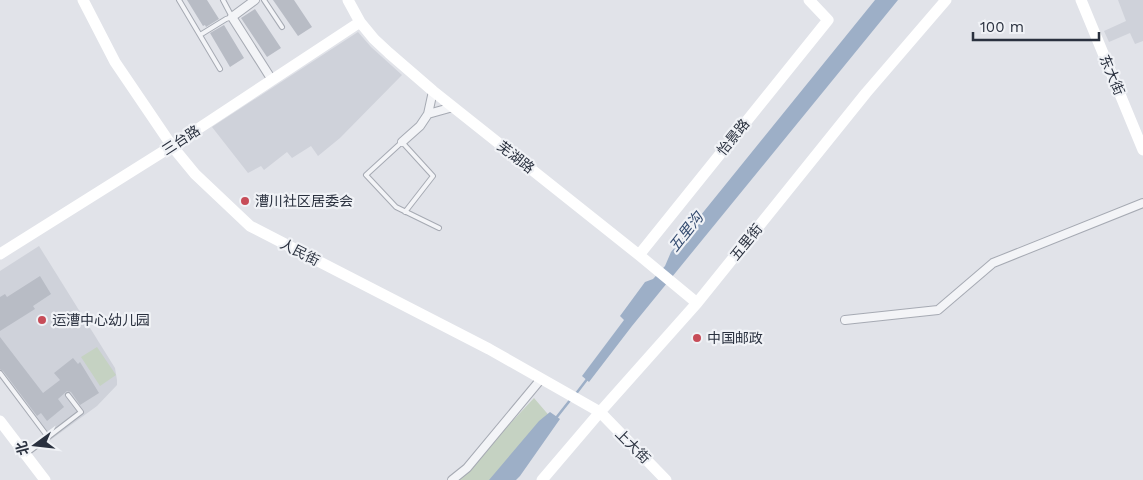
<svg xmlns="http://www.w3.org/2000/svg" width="1143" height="480" font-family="'Work Sans','Noto Sans SC',sans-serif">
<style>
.built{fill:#cfd2da}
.green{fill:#c5d2c2}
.water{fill:#9dafc7}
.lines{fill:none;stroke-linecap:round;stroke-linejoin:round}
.stream{stroke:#9dafc7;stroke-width:2.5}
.building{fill:#b8bcc5}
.lane-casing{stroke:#a6aab3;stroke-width:6}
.street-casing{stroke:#a6aab3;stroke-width:10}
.lane{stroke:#f3f4f7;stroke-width:4}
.street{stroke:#f3f4f7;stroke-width:8}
.secondary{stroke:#fff;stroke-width:11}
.poi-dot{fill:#c74c58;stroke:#f0f2f6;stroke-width:2}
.labels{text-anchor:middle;stroke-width:4.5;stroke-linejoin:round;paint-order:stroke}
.street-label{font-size:14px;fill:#2a313f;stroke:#f0f2f6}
.poi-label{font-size:14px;fill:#2a313f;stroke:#f0f2f6;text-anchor:start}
.water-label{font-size:15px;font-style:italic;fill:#364d71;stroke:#f0f2f6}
</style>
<rect width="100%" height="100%" fill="#e1e3e9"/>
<path class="built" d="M1118,0H1143V41L1135,44L1130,33L1109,42L1104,31L1126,21Z
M358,32L371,47L402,75L340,138L318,156L311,146L292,158L287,152L264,170L261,166L248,173L212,127Z
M39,246L115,368L117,380V385L97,406L49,441L0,378V271Z"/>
<path class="green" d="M97,347L116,375L100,386L81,357Z
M534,398L552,419L501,480H457Z"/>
<path class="water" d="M875,0H898L632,326L589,382L582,376L624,320L620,316L645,282L653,279L665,266L671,252Z
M550,412L560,419L520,476L516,480H489L539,421Z"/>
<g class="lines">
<path class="stream" d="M575,395L588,378
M556,418L571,399"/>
</g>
<path class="building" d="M187,0H207L219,19L206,27L205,25L203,26Z
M273,0H294L312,27L298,36Z
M255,9L281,48L267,57L241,18Z
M224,25L244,58L230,67L210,33Z
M40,276L51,294L33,306L35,309L0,331V297L5,294L7,297Z
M0,337L43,393L60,380L54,373L73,358L78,364L80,362L99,393L80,405L71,392L67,391L58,399L64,407L47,421L41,413L37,416L3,371L0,369Z"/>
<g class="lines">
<defs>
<path id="lane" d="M179,0L220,69
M264,0L282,27
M200,35L226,19L232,17L223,0
M405,212L433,176L402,142L366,175L396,207L439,228
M0,373L48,437
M26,454L81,412L68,395"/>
<path id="street" d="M255,0L232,17L272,80
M433,91L428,114L453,107
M402,142L420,126L428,114
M845,320L938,310L993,263L1143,203
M452,480L467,468L541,379"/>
</defs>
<use href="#lane" class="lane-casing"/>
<use href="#street" class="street-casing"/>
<use href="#lane" class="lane"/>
<use href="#street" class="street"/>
<path class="secondary" d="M83,0L115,62L172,146L195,174L250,226L489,349L600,412L666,480
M348,0L360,22L374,39L389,53L433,91L639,255L697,303
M1081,0L1143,150
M0,254L172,146L360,22
M639,255L828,20L809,0
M0,421L45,480
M542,480L600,412L697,303L866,93L946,0"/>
</g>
<g class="poi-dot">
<circle cx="245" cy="201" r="5"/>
<circle cx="42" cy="320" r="5"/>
<circle cx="697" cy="338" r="5"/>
</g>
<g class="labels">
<g class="street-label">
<text transform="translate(1112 75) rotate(67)" y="5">东大街</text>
<text transform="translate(733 137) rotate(-51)" y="5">怡景路</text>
<text transform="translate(181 140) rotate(-33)" y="5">三台路</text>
<text transform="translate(516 157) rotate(38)" y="5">芜湖路</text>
<text transform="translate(746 242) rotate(-51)" y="5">五里街</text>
<text transform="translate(300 252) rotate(27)" y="5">人民街</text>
<text transform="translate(633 446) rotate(45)" y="5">上大街</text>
</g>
<g class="poi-label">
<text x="255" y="206">漕川社区居委会</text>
<text x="52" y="325">运漕中心幼儿园</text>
<text x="707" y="343">中国邮政</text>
</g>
<g class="water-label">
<text transform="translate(686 232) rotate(-52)" y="5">五里沟</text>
</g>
</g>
<g transform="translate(35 445) rotate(255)" stroke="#f0f2f6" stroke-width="4" paint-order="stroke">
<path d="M0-4L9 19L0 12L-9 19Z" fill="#2a313f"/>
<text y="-8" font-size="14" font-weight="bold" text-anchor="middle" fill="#2a313f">北</text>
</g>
<path d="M973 32v8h126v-8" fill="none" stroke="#2a313f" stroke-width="2.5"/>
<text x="980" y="32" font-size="15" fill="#2a313f" stroke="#f0f2f6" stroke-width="4" paint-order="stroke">100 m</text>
</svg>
